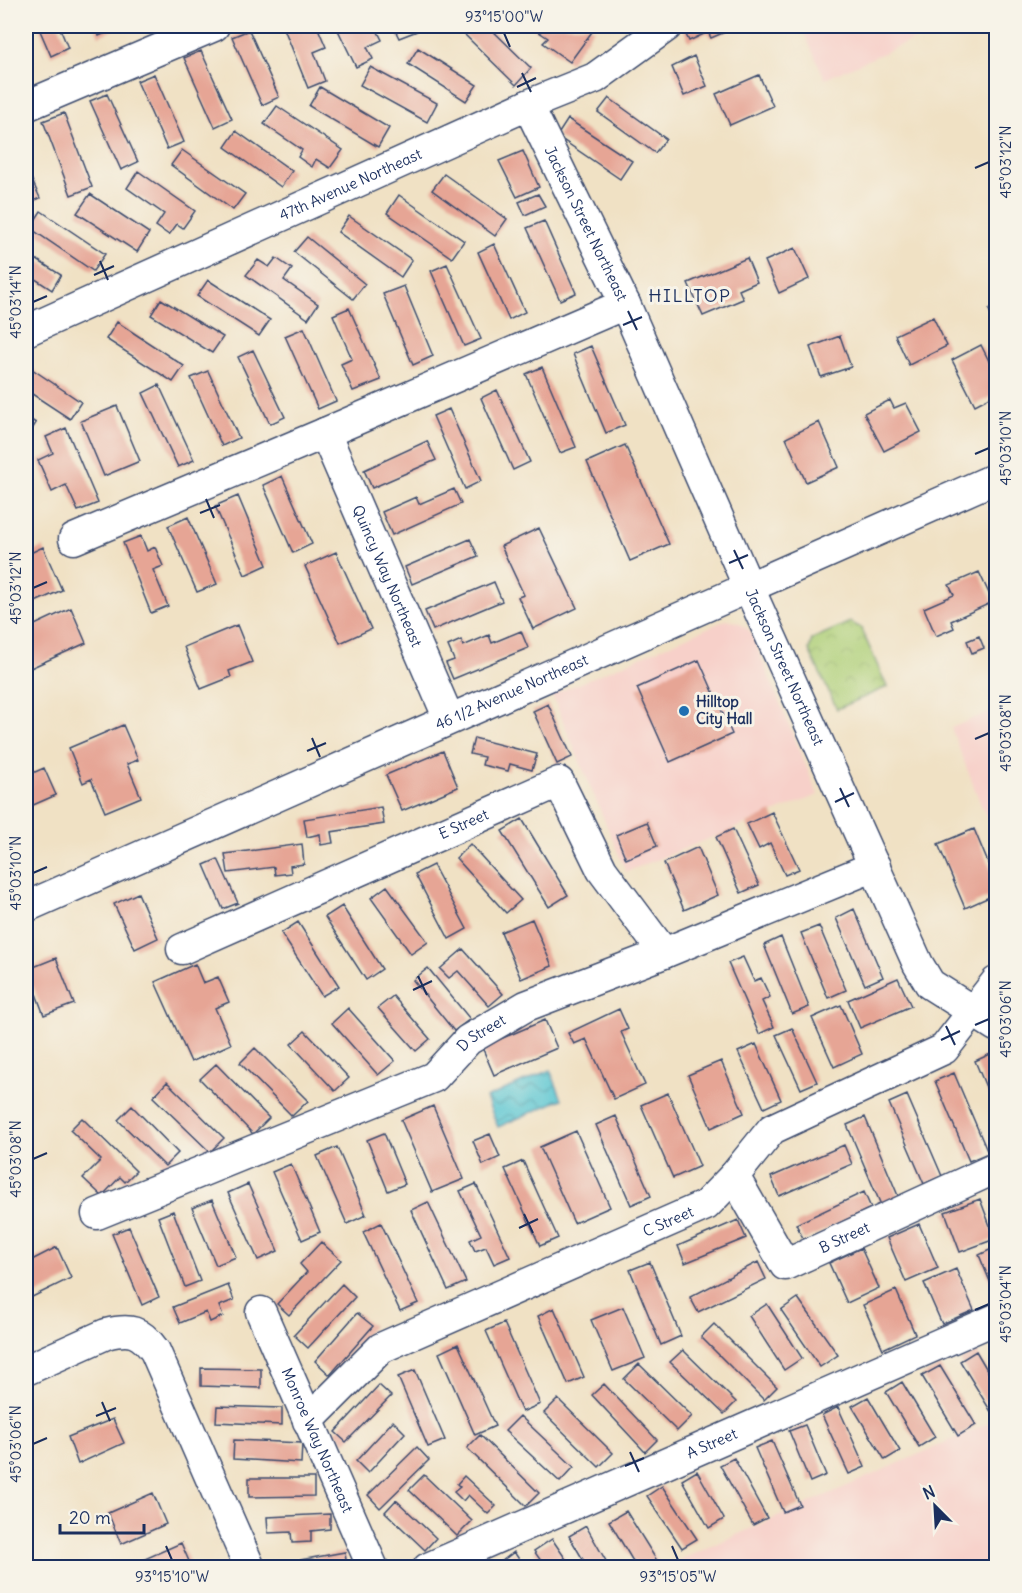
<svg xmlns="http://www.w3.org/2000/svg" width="1022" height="1593" font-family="Delius,sans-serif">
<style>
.built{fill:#f7d0c9}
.park{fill:url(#park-crowns);stroke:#647f6a;stroke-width:1.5}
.water{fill:url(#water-waves);stroke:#3a7a98;stroke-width:1.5}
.building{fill:#e6a595}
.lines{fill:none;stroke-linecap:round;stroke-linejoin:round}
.street-casing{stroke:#3b4a6d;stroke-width:33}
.street{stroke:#fff;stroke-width:30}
.ticks{fill:none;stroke:#1b2f5e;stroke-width:2}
.poi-dot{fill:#1f6fb2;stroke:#f7f3e8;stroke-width:2}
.labels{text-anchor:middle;stroke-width:6;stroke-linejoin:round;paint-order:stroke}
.street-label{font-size:15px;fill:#1b2f5e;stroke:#f7f3e8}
.poi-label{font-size:15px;font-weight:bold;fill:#1b2f5e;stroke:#f7f3e8;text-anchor:start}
.quarter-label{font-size:18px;letter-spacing:1.5px;fill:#1b2f5e;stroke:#f7f3e8}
.neatline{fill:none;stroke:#1b2f5e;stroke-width:2}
.ticks-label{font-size:15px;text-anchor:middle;fill:#1b2f5e}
</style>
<defs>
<pattern id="park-crowns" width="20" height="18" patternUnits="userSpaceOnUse" patternTransform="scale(1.5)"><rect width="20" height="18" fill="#aecf77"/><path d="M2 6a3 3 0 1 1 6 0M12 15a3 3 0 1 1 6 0" fill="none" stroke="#95b269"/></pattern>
<pattern id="water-waves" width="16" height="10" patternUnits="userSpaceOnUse" patternTransform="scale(1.5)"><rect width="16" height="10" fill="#5ac6d2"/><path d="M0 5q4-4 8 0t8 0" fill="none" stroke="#4aa1ae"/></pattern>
</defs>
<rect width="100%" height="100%" fill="#f7f3e8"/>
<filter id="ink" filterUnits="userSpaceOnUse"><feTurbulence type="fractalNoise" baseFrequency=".0167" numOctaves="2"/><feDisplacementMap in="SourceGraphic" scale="12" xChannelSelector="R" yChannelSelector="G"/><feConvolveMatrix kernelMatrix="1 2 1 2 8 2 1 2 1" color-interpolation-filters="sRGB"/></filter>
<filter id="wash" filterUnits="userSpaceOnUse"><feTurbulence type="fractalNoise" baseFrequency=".008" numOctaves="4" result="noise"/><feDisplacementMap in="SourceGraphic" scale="24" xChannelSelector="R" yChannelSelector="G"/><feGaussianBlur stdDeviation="1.35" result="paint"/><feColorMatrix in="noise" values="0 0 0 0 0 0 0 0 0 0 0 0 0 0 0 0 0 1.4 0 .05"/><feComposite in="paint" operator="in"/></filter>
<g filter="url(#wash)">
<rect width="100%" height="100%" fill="#f0e1c4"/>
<path class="built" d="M801,26H944L825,79Z
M953,26H994L959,41Z
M726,620L738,622L750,631L818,795L626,872L552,695Z
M996,709V836L981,805L951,728Z
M996,1420V1567H664Z"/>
<path class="park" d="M850,622L861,628L887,687L837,709L809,650L812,639Z"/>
<path class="water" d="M550,1070L562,1099L498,1127L486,1098Z"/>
<g id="blocks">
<path class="building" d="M38,26H59L68,48L51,56Z
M95,26H116L117,28L99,36Z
M283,26H317L326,47L314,52L325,81L308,88Z
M336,26H375L382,40L367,47L373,59L356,67Z
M393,26H415L417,31L399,38Z
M470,26H488L531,68L516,85L463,33Z
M530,26H588L594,29L570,62L543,43L548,38Z
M682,26H739L711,38L708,32L689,41Z
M249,30L279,97L262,105L232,37Z
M418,48L477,85L466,101L408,64Z
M201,51L232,119L215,127L184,58Z
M694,56L707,86L684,96L672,67Z
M370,67L437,103L427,122L360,85Z
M154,74L184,142L167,149L137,81Z
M759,75L773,106L730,125L716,94Z
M320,87L389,128L378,147L309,106Z
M107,94L138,162L121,170L90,101Z
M609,98L666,139L655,153L598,112Z
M277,106L343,150L330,168L316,159L312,167L298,157L302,150L264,124Z
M64,113L92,187L71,195L43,121Z
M568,119L632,161L620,179L557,136Z
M236,131L292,171L281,187L225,147Z
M182,150L245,194L233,210L171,165Z
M523,151L539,187L517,197L499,161Z
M26,167L40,198L26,204Z
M138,171L195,211L183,228L177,224L169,235L156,226L164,214L127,188Z
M444,174L507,219L495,236L432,190Z
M90,194L149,233L137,252L77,213Z
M538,194L545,206L525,215L519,202Z
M399,195L464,241L452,258L387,213Z
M41,211L105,254L93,271L30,228Z
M349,216L412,260L401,277L338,232Z
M544,221L576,293L560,300L527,228Z
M307,237L365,284L353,299L294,252Z
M494,244L525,312L509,320L478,252Z
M795,248L809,279L779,293L765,261Z
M26,253L61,275L52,290L26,273Z
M276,258L292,269L284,280L318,304L308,319L246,275L258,260L269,267Z
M747,258L757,282L739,290L743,299L703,316L688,283Z
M447,264L481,339L464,346L431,271Z
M208,280L270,320L259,336L197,296Z
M404,286L433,356L413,365L383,294Z
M161,299L223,337L212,353L151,315Z
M996,306V326L989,310Z
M349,308L381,380L353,391L341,364L352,359L333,315Z
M933,317L947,346L909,365L895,335Z
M117,322L184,366L173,382L106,339Z
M304,328L336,401L318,409L285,336Z
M840,336L851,367L821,377L810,347Z
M981,345L996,375V394L975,405L952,360Z
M591,346L625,425L606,433L573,354Z
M253,350L285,417L270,424L238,357Z
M26,365L81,402L70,419L26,390Z
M542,367L576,447L560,453L526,374Z
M208,371L239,438L222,446L191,378Z
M159,385L194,460L178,467L143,393Z
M497,390L530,462L513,470L481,398Z
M890,400L894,408L906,403L921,432L884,451L864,413Z
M117,406L140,461L104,476L81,421Z
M449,409L481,481L465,489L433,416Z
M26,417L36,423L26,439Z
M819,422L839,467L806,482L786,438Z
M66,428L98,503L78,511L66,485L52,492L38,460L53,453L46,437Z
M427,441L436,460L372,488L364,470Z
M625,445L669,544L630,561L587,462Z
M282,476L312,544L293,553L263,485Z
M454,489L461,504L392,535L382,512L416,497L419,504Z
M238,496L267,565L245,575L215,506Z
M188,517L217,584L197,592L168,526Z
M539,528L577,608L533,629L518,597L524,595L501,546Z
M141,536L147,551L155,547L163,566L153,570L168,606L151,613L123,543Z
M470,539L478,556L412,584L405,567Z
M43,547L62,590L26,606V555Z
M336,552L371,629L340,643L305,566Z
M979,572L993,602L951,621L954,628L936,636L924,608L954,595L949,585Z
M494,582L502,601L433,630L425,611Z
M71,608L86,643L26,670V629Z
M237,625L252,662L229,671L231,677L201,689L184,647Z
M521,631L528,648L453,679L446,663L454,660L448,646L461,640L463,646L489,635L492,643Z
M979,636L984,648L972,653L967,641Z
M699,660L732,734L670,762L637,688Z
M548,704L572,757L557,764L533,711Z
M123,725L138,760L127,764L141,797L105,812L91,779L83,783L69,748Z
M474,738L537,754L532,770L510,764L508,771L482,765L484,757L470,754Z
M443,751L458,787L402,811L386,775Z
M44,768L56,795L31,806L26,793V776Z
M381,807L384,824L331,832L333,843L321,845L320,834L307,837L304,819Z
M772,812L799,869L785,875L770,843L759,849L747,824Z
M522,819L568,895L549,907L502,831Z
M647,822L657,846L626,859L616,835Z
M733,829L759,885L741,893L716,837Z
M974,829L996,882V894L965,908L938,844Z
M302,844L304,864L290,866L291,873L275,875L274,867L228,873L225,854Z
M470,844L521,900L506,913L456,858Z
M698,847L718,895L684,910L664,863Z
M218,859L238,903L223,909L204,865Z
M433,865L467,929L449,939L415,874Z
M387,886L428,942L411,954L371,898Z
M138,893L158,938L135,949L114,904Z
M342,906L382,969L366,980L325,917Z
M854,909L883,977L865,985L836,918Z
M532,919L552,966L521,979L501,932Z
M298,922L339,986L322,996L281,933Z
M819,926L846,990L828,998L801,933Z
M781,937L809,1007L792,1014L764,945Z
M463,949L503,994L489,1006L458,971L449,978L440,969Z
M743,957L754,981L761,978L770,997L762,1001L774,1027L759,1034L728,963Z
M56,958L74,1004L44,1015L33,986L26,988V970Z
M195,964L203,983L218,977L229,1002L215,1008L231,1044L191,1062L155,982Z
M428,968L470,1019L454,1031L413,980Z
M898,978L911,1006L860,1028L848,1000Z
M393,996L430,1039L416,1051L378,1008Z
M841,1005L862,1054L834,1067L812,1018Z
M348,1008L395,1061L378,1075L332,1023Z
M619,1009L628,1029L621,1032L645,1085L614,1099L586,1039L574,1044L568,1033Z
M545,1020L557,1048L494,1075L482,1047Z
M792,1028L817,1082L801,1089L776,1035Z
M305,1031L349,1078L335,1091L291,1044Z
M756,1044L781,1100L764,1108L738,1052Z
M255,1048L308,1101L292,1116L240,1063Z
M995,1052L996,1055V1111L975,1061Z
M721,1061L744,1113L711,1128L688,1075Z
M216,1064L269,1118L253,1134L200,1079Z
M954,1073L988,1153L969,1161L935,1081Z
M167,1082L224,1138L210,1152L153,1097Z
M668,1093L700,1166L673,1178L641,1105Z
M907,1095L942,1176L924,1184L889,1103Z
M132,1106L178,1153L165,1166L118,1120Z
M433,1106L464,1179L432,1192L401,1120Z
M616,1116L651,1196L631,1205L596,1125Z
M865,1117L899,1198L881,1205L847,1125Z
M82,1118L136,1171L125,1182L120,1177L102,1196L83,1178L101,1160L70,1130Z
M576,1131L610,1207L574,1223L540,1147Z
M384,1133L405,1184L388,1191L367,1140Z
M490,1134L500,1157L483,1165L473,1141Z
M844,1145L852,1164L779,1196L771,1177Z
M337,1147L366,1215L347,1224L317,1156Z
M523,1161L558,1238L540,1246L505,1169Z
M291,1164L320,1232L302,1240L272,1172Z
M248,1184L278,1251L258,1260L228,1193Z
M476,1184L510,1257L494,1264L486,1247L475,1251L470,1240L481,1235L460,1191Z
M864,1192L871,1208L804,1240L796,1224Z
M980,1199L995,1239L960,1252L945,1212Z
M212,1200L236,1257L216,1265L192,1208Z
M428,1202L466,1282L448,1290L411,1210Z
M173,1211L200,1281L185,1287L158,1217Z
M738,1220L746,1238L685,1263L678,1246Z
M381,1223L418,1303L400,1311L363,1232Z
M919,1224L938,1268L906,1282L887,1238Z
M129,1227L159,1297L142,1305L112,1234Z
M321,1242L341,1260L289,1315L277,1304L307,1272L300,1264Z
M57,1247L71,1278L26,1300V1263Z
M996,1247V1296L979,1255Z
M861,1248L879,1288L847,1303L829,1263Z
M650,1262L681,1336L661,1345L630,1270Z
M758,1262L766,1279L698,1312L690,1297Z
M956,1269L974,1310L942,1324L924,1283Z
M342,1284L355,1297L308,1348L294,1335Z
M228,1285L234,1300L219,1306L223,1316L210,1322L206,1312L180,1323L173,1307Z
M896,1290L915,1334L883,1349L863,1305Z
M798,1298L838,1355L820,1367L781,1310Z
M767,1304L802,1358L784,1370L749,1316Z
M623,1307L645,1358L613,1371L591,1320Z
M554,1308L584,1377L568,1384L538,1316Z
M357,1313L373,1326L330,1375L315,1361Z
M504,1323L540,1404L522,1412L486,1331Z
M714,1324L777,1387L764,1400L701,1337Z
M458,1344L495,1426L475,1435L439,1353Z
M683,1350L736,1402L724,1414L670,1362Z
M976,1351L996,1385V1413L993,1415L960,1361Z
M639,1364L692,1416L677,1431L624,1379Z
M940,1366L976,1425L958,1436L922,1376Z
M201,1368L261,1369V1388L201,1386Z
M415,1370L445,1440L428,1447L398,1377Z
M902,1382L935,1437L919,1447L886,1392Z
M604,1384L657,1440L645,1452L592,1395Z
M379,1385L391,1396L346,1442L335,1432Z
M868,1397L900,1451L885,1460L852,1406Z
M558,1399L613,1453L599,1467L544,1413Z
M217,1406L282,1408V1425L216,1422Z
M838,1407L865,1467L849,1474L822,1415Z
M520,1416L574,1467L560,1482L505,1431Z
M113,1419L124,1443L78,1464L68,1437Z
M393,1421L405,1433L368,1473L356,1461Z
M805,1425L826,1475L810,1482L789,1431Z
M480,1435L539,1493L526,1506L467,1448Z
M234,1440L302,1443L301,1463L233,1459Z
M772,1441L800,1505L783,1512L755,1448Z
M417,1447L429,1460L380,1508L368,1495Z
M734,1458L767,1518L753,1525L720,1465Z
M697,1471L724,1519L709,1528L682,1480Z
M424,1475L472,1521L457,1536L409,1490Z
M464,1476L496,1506L488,1514L468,1495L463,1501L454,1492L460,1487L457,1484Z
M249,1478H314V1496L249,1497Z
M662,1486L697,1539L682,1548L647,1496Z
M153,1493L166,1524L121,1544L108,1513Z
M396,1500L436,1538L425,1550L385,1512Z
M626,1511L659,1564L653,1568H637L609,1521Z
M330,1514V1529L311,1531V1542L292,1543L291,1532L268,1533L267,1517Z
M586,1526L610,1568H588L569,1536Z
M552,1539L572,1568H546L534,1551Z
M181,1543L192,1568H130L129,1566Z
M345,1552L347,1568H284L283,1563Z
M514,1552L525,1568H500L498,1564Z"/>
</g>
</g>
<g filter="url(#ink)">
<use href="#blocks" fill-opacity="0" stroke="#3b4a6d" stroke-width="1.5"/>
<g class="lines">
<defs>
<g id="street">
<path id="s1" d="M528,105L625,304L749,588L918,964L930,984L996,1026"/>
<path d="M26,106L214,26"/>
<path id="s2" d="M26,331L528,105L595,78L667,26"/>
<path id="s3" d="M325,433L449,719"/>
<path d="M74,539L325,433L625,304"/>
<path id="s4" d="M26,907L996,478"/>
<path id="s5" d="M182,949L559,782L602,870L664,953"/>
<path id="s6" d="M734,1176L785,1265L996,1168"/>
<path id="s7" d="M97,1214L434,1077L468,1040L526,1006L664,953L875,866"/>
<path id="s8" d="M261,1312L373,1568"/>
<path d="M26,1370L106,1334C130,1328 140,1330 155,1351L250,1568"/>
<path id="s9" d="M308,1421L381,1348L706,1205L734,1176L772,1129L944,1049L996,982"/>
<path id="s10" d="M428,1568L996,1319"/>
</g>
</defs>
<use href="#street" class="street-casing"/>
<use href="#street" class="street"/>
</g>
</g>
<path class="ticks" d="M504,33L510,47M522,73L531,92M517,87L536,78M975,168L989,162M100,261L108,280M94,275L114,266M33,302L47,296M628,311L637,330M623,325L642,317M975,454L989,448M206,499L214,518M200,513L220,505M734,550L743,569M729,563L748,555M33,588L47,582M312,738L320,757M975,739L989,733M307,751L326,743M840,788L849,807M835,802L854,793M33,873L47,867M418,976L427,995M413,990L432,981M975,1025L989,1019M946,1026L955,1045M941,1040L960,1031M33,1159L47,1153M524,1214L533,1233M519,1228L538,1219M975,1310L989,1304M102,1402L110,1421M96,1416L116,1408M33,1444L47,1438M630,1452L639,1472M625,1466L644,1458M166,1546L172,1560M672,1546L678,1560"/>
<circle class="poi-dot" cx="684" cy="711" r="6"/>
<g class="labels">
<g class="street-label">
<text dy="5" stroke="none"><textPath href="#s2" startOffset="356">47th Avenue Northeast</textPath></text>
<text dy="5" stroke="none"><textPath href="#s1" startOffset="132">Jackson Street Northeast</textPath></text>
<text dy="5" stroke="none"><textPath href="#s3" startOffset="156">Quincy Way Northeast</textPath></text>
<text dy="5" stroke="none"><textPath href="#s1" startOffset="618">Jackson Street Northeast</textPath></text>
<text dy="5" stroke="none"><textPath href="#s4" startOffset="531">46 1/2 Avenue Northeast</textPath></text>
<text dy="5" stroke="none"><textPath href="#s5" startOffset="308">E Street</textPath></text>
<text dy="5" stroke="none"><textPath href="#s7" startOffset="429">D Street</textPath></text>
<text dy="5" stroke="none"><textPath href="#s9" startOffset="417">C Street</textPath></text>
<text dy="5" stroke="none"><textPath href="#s6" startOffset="168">B Street</textPath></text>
<text dy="5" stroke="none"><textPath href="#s8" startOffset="140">Monroe Way Northeast</textPath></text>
<text dy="5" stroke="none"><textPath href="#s10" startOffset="310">A Street</textPath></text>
</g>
<g class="poi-label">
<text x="696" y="707">Hilltop<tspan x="696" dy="17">City Hall</tspan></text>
</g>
<g class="quarter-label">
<text x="690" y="302">HILLTOP</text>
</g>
</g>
<rect width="1022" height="1593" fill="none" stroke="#f7f3e8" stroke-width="66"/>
<g transform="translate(935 1506) rotate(336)" stroke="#f7f3e8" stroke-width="4.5" paint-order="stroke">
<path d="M0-4.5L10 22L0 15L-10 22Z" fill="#1b2f5e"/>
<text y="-9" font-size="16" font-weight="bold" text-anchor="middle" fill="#1b2f5e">N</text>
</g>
<path d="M60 1524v9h84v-9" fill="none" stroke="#1b2f5e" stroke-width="3"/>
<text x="69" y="1524" font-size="18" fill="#1b2f5e" stroke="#f7f3e8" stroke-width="4.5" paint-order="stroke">20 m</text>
<rect x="33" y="33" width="956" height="1527" class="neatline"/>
<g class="ticks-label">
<text x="504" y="22">93°15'00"W</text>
<text transform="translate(1006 162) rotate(-90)" y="5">45°03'12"N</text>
<text transform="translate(16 302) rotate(-90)" y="5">45°03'14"N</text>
<text transform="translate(1006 448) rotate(-90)" y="5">45°03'10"N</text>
<text transform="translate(16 588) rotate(-90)" y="5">45°03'12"N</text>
<text transform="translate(1006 733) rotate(-90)" y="5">45°03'08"N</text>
<text transform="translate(16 873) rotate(-90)" y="5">45°03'10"N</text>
<text transform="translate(1006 1019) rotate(-90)" y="5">45°03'06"N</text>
<text transform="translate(16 1159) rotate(-90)" y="5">45°03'08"N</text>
<text transform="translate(1006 1304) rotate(-90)" y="5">45°03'04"N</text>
<text transform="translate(16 1444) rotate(-90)" y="5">45°03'06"N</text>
<text x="172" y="1582">93°15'10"W</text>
<text x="678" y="1582">93°15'05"W</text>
</g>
</svg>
